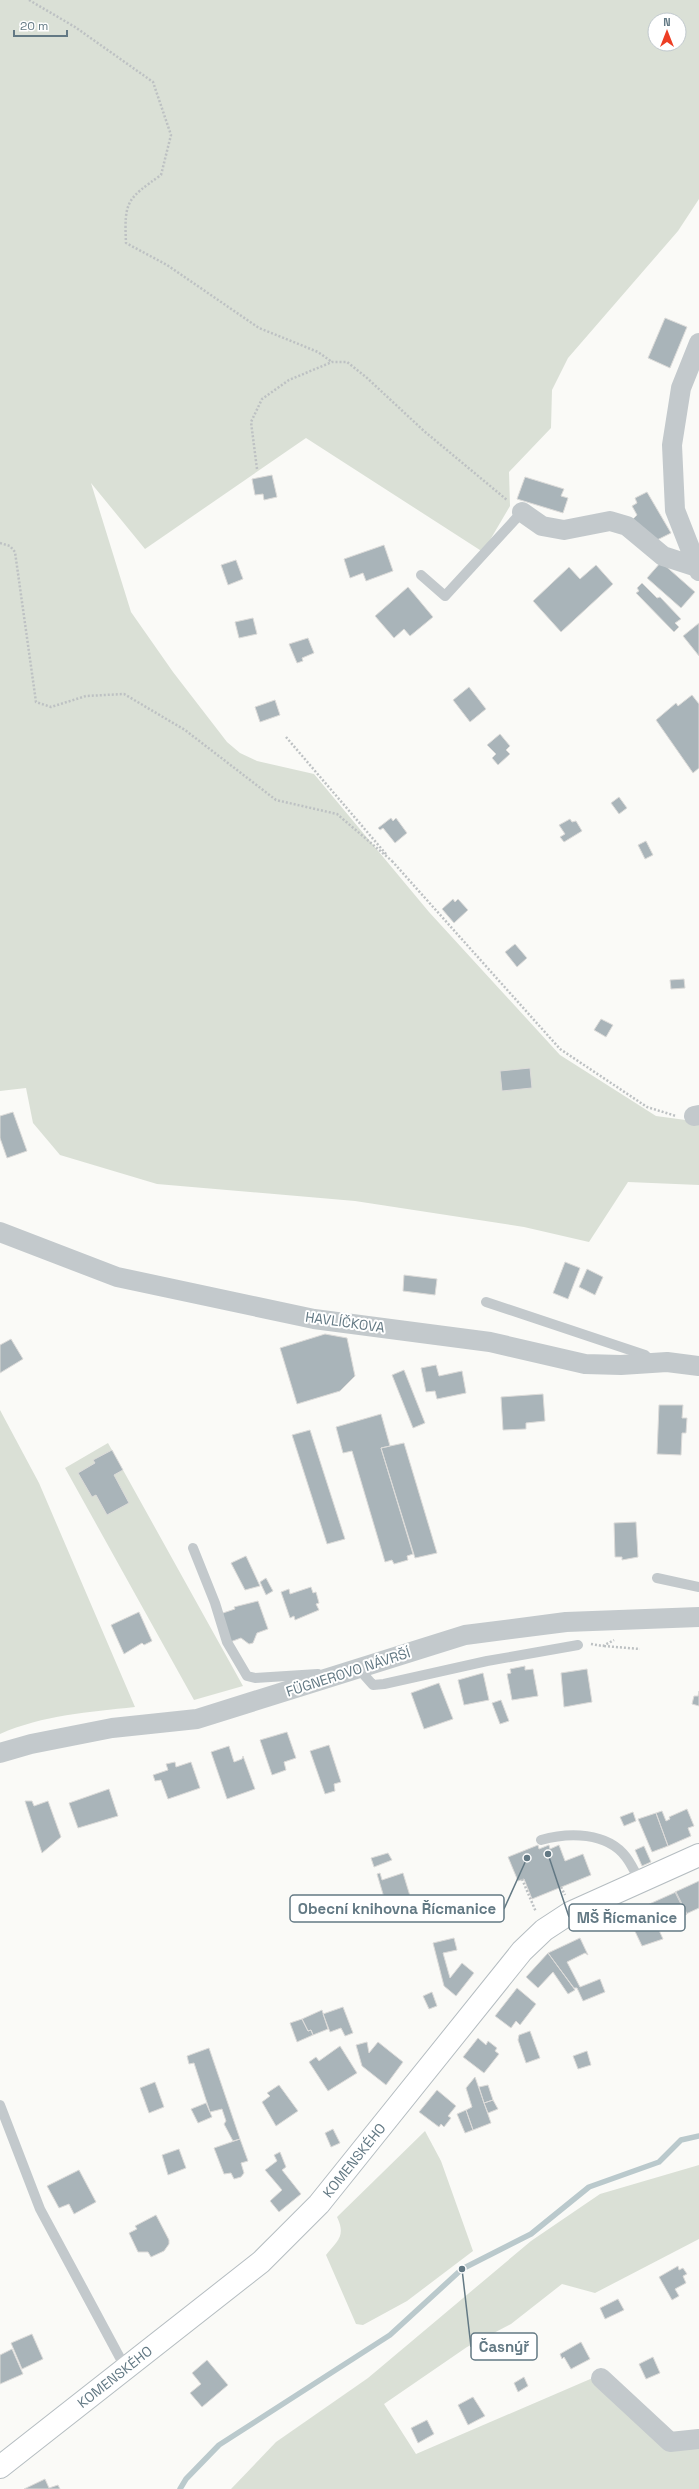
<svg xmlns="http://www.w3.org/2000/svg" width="699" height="2489" font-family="'Space Grotesk',sans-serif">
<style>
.green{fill:#dae0d6;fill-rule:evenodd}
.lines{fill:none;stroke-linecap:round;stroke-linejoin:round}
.stream{stroke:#bac9cc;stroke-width:5.5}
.building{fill:#a9b4b9;stroke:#dcdbd9}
.secondary-casing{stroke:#b5bdc1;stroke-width:24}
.path{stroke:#bdc1c3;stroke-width:2.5;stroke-dasharray:2 2;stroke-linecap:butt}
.service{stroke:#c3c9cc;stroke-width:10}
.minor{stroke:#c3c9cc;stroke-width:20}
.secondary{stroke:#fff;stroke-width:22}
.labels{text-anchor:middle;stroke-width:4;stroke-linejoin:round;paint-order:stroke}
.street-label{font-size:14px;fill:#637984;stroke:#fff}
.leader{fill:none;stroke:#637984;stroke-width:1.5}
.callout-dot{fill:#637984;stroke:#fff;stroke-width:1.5}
.callout{fill:#fff;stroke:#637984;stroke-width:1.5}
.callout-label{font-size:15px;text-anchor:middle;font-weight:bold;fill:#637984}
</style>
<rect width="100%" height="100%" fill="#fafaf7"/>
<path class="green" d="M0,0H699V199L678,231L568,358L552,390L551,428L509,472L510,506L483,552L306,438L145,549L91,483L131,612L173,672L227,742L240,753L257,761L314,774L429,912L560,1055L656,1116L693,1121L699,1119V1185L628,1182L589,1242L524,1227L355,1201L157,1184L60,1155L33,1123L26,1088L0,1091ZM655,20H679V44H655Z
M0,1410L39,1483L135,1707C89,1712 43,1715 0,1734Z
M108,1443L243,1686L194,1700L65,1468Z
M425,2131L441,2161L473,2251L407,2301L363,2325L356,2324L326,2255C338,2240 346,2236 337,2217Z
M699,2165V2239L595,2293L562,2284L511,2324L467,2347L384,2404L416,2454L595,2377L664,2448L699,2446V2489H231L276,2442L368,2378L531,2241L600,2194Z"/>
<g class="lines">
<path class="stream" d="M180,2489L186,2479L219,2445L390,2335L462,2269L531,2234L589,2187L659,2162L681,2140L699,2136"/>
</g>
<path class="building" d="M665,318L687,327L670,368L648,358Z
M272,475L277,497L264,500L263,494L255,495L252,479Z
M525,477L564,489L561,496L568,498L563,513L517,499Z
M647,492L671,533L651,543L630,522L637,515L632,506L637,503L635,498Z
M384,545L393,571L366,581L363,573L350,578L344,559Z
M236,560L243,579L228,585L221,565Z
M661,562L695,592L681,608L647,578Z
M596,565L613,584L561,632L533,601L569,567L580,579Z
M642,583L657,598L660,597L681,619L675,623L679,627L674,632L636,593L639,591L637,588Z
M408,587L433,617L410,636L404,629L394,638L375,616Z
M253,618L257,634L239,638L235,622Z
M699,623V656L683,636Z
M308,638L314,653L302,658L303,661L297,663L289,644Z
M469,687L486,709L470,722L453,700Z
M692,695L699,704V768L693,773L656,720L676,703L678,706Z
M275,700L280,715L260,722L255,707Z
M500,734L510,746L506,750L510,754L498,765L492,758L496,754L487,745Z
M619,797L627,808L619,814L611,803Z
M391,818L393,821L396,818L407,833L395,843L383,828L380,830L378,828Z
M570,819L572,822L576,821L582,831L564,842L560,837L565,834L559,825Z
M646,841L653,855L645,859L638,845Z
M453,899L455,902L458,899L468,910L454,923L442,909Z
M515,944L527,958L517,967L505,952Z
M684,979L685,988L671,989L670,980Z
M601,1019L613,1025L606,1037L594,1030Z
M530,1068L532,1088L502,1091L500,1071Z
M13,1112L27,1151L7,1158L0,1138V1116Z
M565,1262L580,1268L568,1299L553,1293Z
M587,1269L603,1277L595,1295L579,1287Z
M404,1275L437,1279L435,1295L403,1291Z
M325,1334L347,1338L355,1376L340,1391L297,1404L280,1348Z
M11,1339L23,1359L0,1373V1345Z
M436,1365L439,1376L462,1371L466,1393L437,1399L435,1391L426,1392L421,1368Z
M404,1370L425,1423L413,1428L392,1375Z
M543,1394L545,1421L526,1423V1429L503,1430L501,1397Z
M659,1405H683L682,1418H687L686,1433H682L681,1455L657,1454Z
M381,1414L390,1446L381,1448L413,1554L407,1556L408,1560L394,1564L392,1560L385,1562L352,1451L343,1453L336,1427Z
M310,1430L345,1539L327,1544L292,1435Z
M404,1443L437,1553L415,1558L381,1448Z
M112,1450L123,1470L114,1475L129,1503L107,1515L96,1495L92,1497L78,1473L95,1463L93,1460Z
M636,1522L638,1557L622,1560V1557H615L614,1523Z
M246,1556L260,1586L245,1590L231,1563Z
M266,1578L273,1591L266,1595L260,1582Z
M311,1587L313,1593L316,1592L319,1603L316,1604L319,1610L295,1620L294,1616L290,1618L281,1592L289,1589L290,1594Z
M258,1601L268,1629L257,1633L253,1643L249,1644L241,1638L230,1642L220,1614L235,1609L234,1607Z
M139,1612L152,1641L144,1645L142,1643L124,1654L111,1625Z
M525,1666V1670L533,1669L538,1696L512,1700L507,1674L511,1673L510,1669Z
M587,1669L592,1702L564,1707L561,1673Z
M483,1673L489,1700L464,1705L458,1680Z
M439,1683L453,1719L424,1729L411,1693Z
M699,1691V1706L692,1704L694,1696H698Z
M501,1700L509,1721L500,1724L492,1703Z
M287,1732L296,1758L284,1762L286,1770L272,1775L260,1740Z
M329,1745L341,1782L334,1784L335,1791L325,1794L310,1751Z
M229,1746L234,1762L242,1759L243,1756L255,1789L227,1799L211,1752Z
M175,1762L176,1767L191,1762L200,1788L168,1799L161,1780L155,1781L153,1775L168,1770L166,1764Z
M109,1789L118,1816L78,1828L69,1803Z
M25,1801H32L34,1806L48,1801L61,1837L42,1853Z
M687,1809L694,1826L688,1828L691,1836L668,1846L656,1813L662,1811L666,1821L670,1819L669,1817Z
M633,1812L636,1821L624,1826L620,1817Z
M656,1813L668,1846L652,1852L638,1819Z
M538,1845L539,1849L549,1845L550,1849L559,1845L565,1861L583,1854L591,1875L532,1899L524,1879L518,1881L508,1857Z
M644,1846L651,1862L642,1866L635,1850Z
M388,1853L392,1860L374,1867L371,1858Z
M380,1873L382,1880L403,1873L410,1896L386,1904L377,1874Z
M699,1881V1908L686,1914L675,1892Z
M676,1892L687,1914L679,1918L681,1921L675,1923L674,1921L658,1928L663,1939L642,1946L631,1923L645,1917L642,1911L649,1908L647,1905Z
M454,1938L457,1950L443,1953L450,1978L462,1963L474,1973L456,1996L444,1986L433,1943Z
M580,1938L588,1955L585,1953L567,1962L580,1987L600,1979L605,1992L583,2001L577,1988H574L548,1953Z
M548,1953L575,1990L568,1994L553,1972L538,1988L526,1977Z
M517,1988L536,2004L520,2025L516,2021L511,2028L495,2016Z
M432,1992L437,2006L429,2009L423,1996Z
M343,2007L353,2033L345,2036L341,2028L330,2032L323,2014Z
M322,2010L328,2029L313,2035L311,2030L308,2031L302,2019Z
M302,2019L308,2031L311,2030L313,2035L297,2042L290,2023Z
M530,2031L540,2058L526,2063L518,2040L519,2035Z
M478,2038L486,2045L488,2041L497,2048L495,2051L499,2054L484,2073L463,2057Z
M367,2042L369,2053L378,2042L403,2062L386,2085L362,2066L356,2045Z
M340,2046L357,2073L328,2091L309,2062L316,2057L319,2061Z
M209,2048L240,2139L233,2141L224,2124L226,2121L222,2109L210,2112L194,2063L189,2064L187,2056Z
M587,2051L591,2065L578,2069L573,2056Z
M475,2077L491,2123L473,2130L466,2110L472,2107L466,2088Z
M155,2082L164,2107L149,2113L140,2088Z
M279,2085L298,2111L276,2126L262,2102L270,2096L267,2093Z
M488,2085L493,2100L484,2103L479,2087Z
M437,2090L456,2106L448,2116L451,2118L444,2127L441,2124L439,2127L419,2112Z
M493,2100L498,2109L488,2113L484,2103Z
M206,2103L212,2117L198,2123L191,2109Z
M466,2110L473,2130L465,2133L457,2114Z
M333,2129L340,2143L331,2147L325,2133Z
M240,2139L248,2161L241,2163L244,2173L241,2177L234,2179L231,2173L224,2174L214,2148Z
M179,2149L186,2168L168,2175L162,2155Z
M280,2152L286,2167L282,2170L301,2194L279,2212L270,2201L282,2190L265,2170L277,2161L274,2155Z
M79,2170L96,2202L74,2214L69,2204L59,2208L47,2186Z
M156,2215L169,2240V2244L164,2251L151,2257L148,2252H138L129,2233L137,2229L135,2226Z
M678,2266L679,2270L683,2268L687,2274L683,2276L686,2283L675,2289L679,2296L672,2300L659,2277Z
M618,2299L624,2310L605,2319L600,2308Z
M32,2334L43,2359L22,2369L11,2343Z
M581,2342L590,2359L571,2369L564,2357L562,2359L560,2354Z
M12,2349L23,2374L0,2384V2355Z
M653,2357L660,2373L646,2379L639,2364Z
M207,2360L228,2385L202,2407L190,2393L201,2384L192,2373Z
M524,2377L528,2386L518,2392L514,2383Z
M473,2397L485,2416L468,2425L458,2405Z
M427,2420L434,2434L418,2443L411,2428Z
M45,2479L49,2488L58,2485L60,2489H24Z"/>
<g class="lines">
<defs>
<g id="secondary">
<path id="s1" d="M0,2467L261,2262L319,2204L522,1951L544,1930L570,1913L699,1855"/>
</g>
</defs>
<use href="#secondary" class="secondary-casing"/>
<path class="path" d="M29,0L75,27L153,82L171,135L161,175C127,199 124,201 126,243L167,265L259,328L318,352L332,362
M257,469L251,422L262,399L289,380L332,362H347L366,377L424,431L507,500
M0,543L10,546L15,552L36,702L51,707L86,696L124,694L185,730L276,800L337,814L392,861
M286,737L386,854
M392,861L560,1049L647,1107L676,1116
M591,1644L603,1646L614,1640
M604,1646L640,1649
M522,1879L536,1912
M561,1887L565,1895"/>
<path class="service" d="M421,575L445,596L522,512
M486,1302L645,1355L651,1361
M193,1548L215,1603L227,1642L247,1676L255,1678L318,1674
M657,1578L699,1587
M363,1667L365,1676L373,1685L384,1684L487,1661L578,1645
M541,1840C569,1832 607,1832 626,1857C632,1865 636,1874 640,1882
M0,2105L40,2209L126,2369"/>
<path class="minor" d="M699,343L681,388L672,445L675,510L699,571
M522,512L542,526L564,530L610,521L627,526L663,556L697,567
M694,1116L699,1115
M0,1232L117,1277L314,1319L490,1342L585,1364L621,1365L667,1362L699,1366
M0,1753L31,1744L112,1728L197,1719L465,1635L566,1622L699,1617
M601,2378L670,2442L699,2439"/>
<use href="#secondary" class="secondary"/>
</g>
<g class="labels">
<g class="street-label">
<text transform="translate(345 1322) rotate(8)" y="5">HAVLÍČKOVA</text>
<text transform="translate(348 1672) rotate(-18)" y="5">FÜGNEROVO NÁVRŠÍ</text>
<text dy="5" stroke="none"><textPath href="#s1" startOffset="470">KOMENSKÉHO</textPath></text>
<text dy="5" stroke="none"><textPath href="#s1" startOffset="146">KOMENSKÉHO</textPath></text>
</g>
</g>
<path class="leader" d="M527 1858L504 1909M548 1854L569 1917M462 2269L471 2347"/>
<g class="callout-dot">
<circle cx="527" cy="1858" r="4"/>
<circle cx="548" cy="1854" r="4"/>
<circle cx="462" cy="2269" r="4"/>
</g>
<g class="callout">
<rect x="290" y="1895" width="214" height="27" rx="4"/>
<rect x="569" y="1904" width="116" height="27" rx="4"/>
<rect x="471" y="2333" width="66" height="27" rx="4"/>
</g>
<g class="callout-label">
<text x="397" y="1914">Obecní knihovna Řícmanice</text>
<text x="627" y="1923">MŠ Řícmanice</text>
<text x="504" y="2352">Časnýř</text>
</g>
<g transform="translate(667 32)"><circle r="19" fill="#ffffff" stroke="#c1c9ce"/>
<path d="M0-3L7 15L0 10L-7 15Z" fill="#ed3e24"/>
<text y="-6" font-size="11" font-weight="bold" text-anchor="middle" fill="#637984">N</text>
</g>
<path d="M14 30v6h53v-6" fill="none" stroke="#637984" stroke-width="2"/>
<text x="20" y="30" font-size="12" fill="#637984" stroke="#ffffff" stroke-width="3" paint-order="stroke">20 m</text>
</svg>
